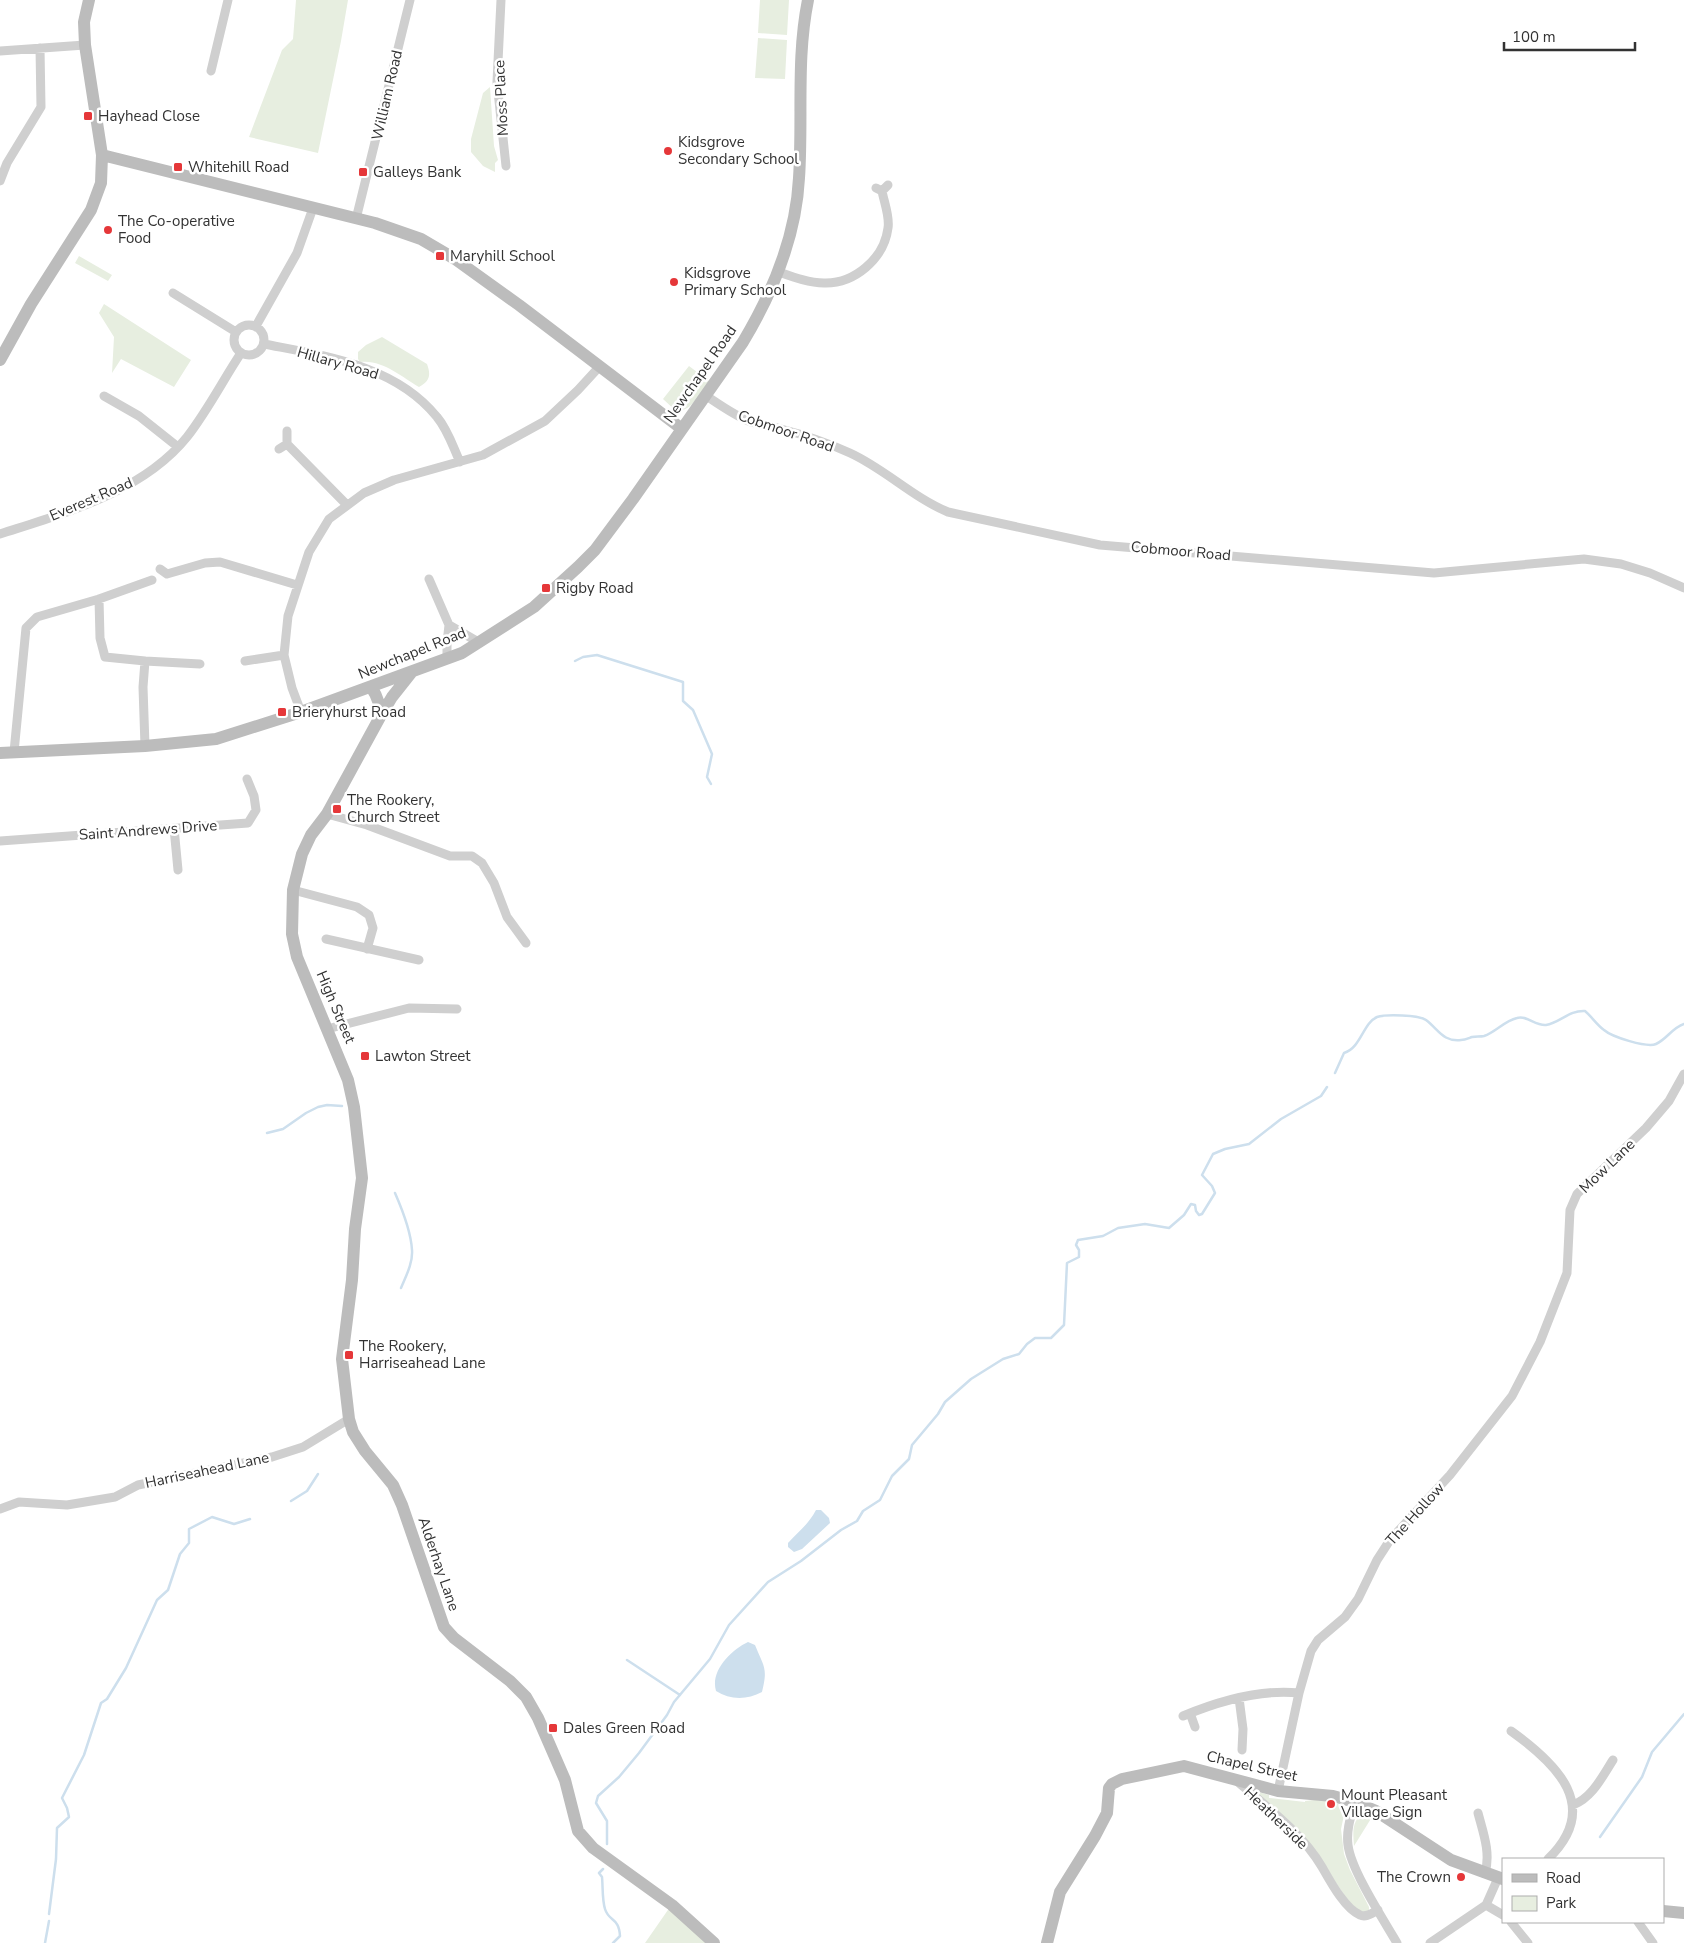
<svg xmlns="http://www.w3.org/2000/svg" width="1684" height="1943" font-family="'Nunito Sans',sans-serif">
<style>
.green{fill:#e7eee0}
.water{fill:#cddfed}
.lines{fill:none;stroke-linecap:round;stroke-linejoin:round}
.stream{stroke:#cddfed;stroke-width:2.5}
.street{stroke:#cfcfcf;stroke-width:9}
.secondary{stroke:#bcbcbc;stroke-width:12}
.poi-dot{fill:#e53739;stroke:#fff;stroke-width:2}
.labels{text-anchor:middle;stroke-width:5;stroke-linejoin:round;paint-order:stroke}
.street-label{font-size:15px;fill:#323232;stroke:#fff}
.poi-label{font-size:15px;fill:#323232;stroke:#fff;text-anchor:start}
</style>
<rect width="100%" height="100%" fill="#fff"/>
<path class="green" d="M296,0H348L341,41L318,153L249,137L282,50L293,39Z
M760,0H789L787,35L758,33Z
M758,38L787,40L785,79L755,78Z
M490,87L494,146L498,160L495,163V172L483,166L471,152V139L483,93Z
M79,256L112,275L108,281L75,263Z
M104,304L191,360L174,387L121,359L112,373L114,337L99,313Z
M382,337L427,364C431,375 430,381 419,387C402,377 382,359 360,362L358,359V352L366,345Z
M689,366L709,381C700,393 692,412 676,411L663,399Z
M1249,1789L1269,1795V1798L1305,1802V1801C1316,1799 1334,1799 1342,1807L1344,1815L1341,1829L1344,1854L1350,1870L1369,1907V1911L1362,1913L1349,1902L1320,1859Z
M1367,1814L1372,1817L1354,1846C1353,1833 1351,1816 1367,1814Z
M670,1907L709,1943H645Z"/>
<path class="water" d="M816,1510H821L829,1518L830,1523L802,1549L794,1552L788,1547V1543C799,1531 808,1525 816,1510Z
M748,1642L755,1645C764,1667 768,1668 762,1692C747,1700 730,1700 716,1691C710,1671 731,1650 748,1642Z"/>
<g class="lines">
<path class="stream" d="M575,661L583,657L597,655L683,682V701L693,710L712,754L707,777L711,784
M1335,1073L1344,1053C1361,1048 1363,1023 1377,1017C1386,1014 1419,1015 1426,1020C1439,1030 1443,1042 1461,1040C1465,1040 1469,1038 1472,1037C1476,1036 1480,1037 1484,1036C1496,1032 1504,1021 1517,1018C1527,1015 1535,1026 1546,1025C1560,1023 1569,1010 1585,1011C1592,1017 1597,1025 1604,1030C1612,1037 1647,1048 1656,1044C1667,1039 1672,1028 1684,1024
M267,1133L283,1129L306,1113L318,1107L327,1105L342,1106
M395,1193C402,1209 411,1232 412,1250C413,1263 406,1276 401,1288
M291,1501L307,1491L318,1474
M627,1660L680,1695
M1600,1837L1642,1777L1652,1752L1684,1714
M607,1844V1821L596,1803L598,1796L619,1777L639,1753L667,1715L674,1702L710,1659L729,1625L768,1582L801,1561L841,1530L857,1521L863,1511L880,1500L892,1476L909,1459L912,1445L938,1414L945,1402L971,1379L1003,1359L1019,1354L1027,1344L1035,1338H1051L1064,1325L1067,1263L1079,1257V1250L1076,1245L1078,1240L1103,1236L1118,1228L1145,1224L1169,1228L1184,1215L1191,1204L1195,1205L1196,1211L1199,1215L1202,1214L1215,1193L1212,1186L1202,1175L1213,1154L1225,1149L1249,1144L1281,1119L1321,1096L1327,1087
M603,1869L599,1873L602,1877C603,1887 602,1899 605,1909C609,1922 619,1917 620,1936L613,1943
M49,1914L56,1859L57,1828L69,1817L67,1808L62,1798L84,1755L101,1703L107,1699L126,1668L157,1600L168,1590L180,1554L189,1543V1529L212,1517L234,1524L250,1519
M45,1943L49,1921"/>
<path class="street" d="M501,0L497,82L506,166
M0,51L85,45
M211,71L228,0
M0,181L7,163L41,107L40,48
M876,188L882,191L888,185
M356,219L410,0
M779,272C793,277 809,283 824,283C854,284 884,259 888,228C890,217 884,202 882,191
M173,293L236,332
M234 340a15 15 0 1 1 30 0a15 15 0 1 1-30 0Z
M256,326L297,253L313,208
M264,344C325,356 395,365 437,417C448,430 453,447 460,462
M705,395C720,405 735,416 751,422C761,425 772,426 781,429C805,435 828,443 850,453C885,469 912,497 948,512L1100,545L1434,573L1584,559L1621,564L1650,573L1684,588
M104,396L139,416L178,447
M287,444L347,505
M279,449L287,444V431
M0,534C65,513 143,492 187,437C208,410 223,380 241,353
M160,569L167,574L205,563L220,562L297,585
M429,579L449,625L447,643V659
M99,599L100,638L105,657L145,661L143,687L145,746
M449,625L480,643
M145,661L200,664
M245,661L284,655
M301,712L292,688L284,655L288,616L309,552L329,519L364,493L394,480L483,455L545,421L578,390L600,366
M14,752L26,628L37,617L99,599L152,580
M327,814L367,825L450,856H472L482,863L494,883L507,917L526,943
M174,828L178,870
M0,841L248,823L256,810L254,796L247,779
M293,890L357,907L369,915L373,928L367,949
M326,939L419,960
M327,1029L409,1008L457,1009
M0,1509L19,1502L67,1505L115,1497L138,1485L272,1457L303,1447L349,1419
M1239,1698L1243,1729L1242,1750
M1190,1713L1195,1727
M1183,1716C1219,1701 1261,1689 1299,1693
M1511,1731C1557,1764 1602,1807 1548,1859
M1238,1782C1267,1807 1302,1833 1322,1867C1330,1881 1345,1909 1360,1915C1366,1918 1372,1913 1378,1910
M1278,1791L1299,1693L1311,1651L1318,1640L1345,1617L1358,1599L1377,1560L1390,1540L1450,1475L1512,1396L1540,1342L1567,1273L1570,1210L1577,1194L1646,1128L1669,1101L1684,1074
M1355,1802C1351,1816 1346,1830 1348,1845C1351,1870 1383,1919 1397,1943
M1573,1805C1592,1798 1602,1777 1613,1760
M1478,1813C1483,1832 1491,1853 1485,1873
M1486,1905L1503,1915
M1511,1922L1528,1943
M1638,1922L1653,1943
M1430,1943L1486,1905L1498,1878"/>
<path class="secondary" d="M102,155L375,223L421,239L455,259L519,305L682,429
M0,360L31,304L91,210L101,183L102,155L85,45L84,22L89,0
M371,687C378,697 380,705 380,717L327,814L311,835L302,854L293,890L292,934L297,957L348,1080L354,1107L362,1178L355,1229L352,1280L342,1359L349,1419L353,1432L365,1451L393,1485L402,1505L444,1627L454,1638L510,1681L526,1697L538,1718L565,1780L578,1831L593,1848L672,1905L714,1943
M380,717L392,697L411,673
M0,753L145,746L216,739L301,712L462,653L534,607L578,567L595,550L633,499L743,342C773,292 796,238 799,178C803,119 796,59 808,0
M1663,1911L1684,1913
M1047,1943L1060,1892L1095,1836L1107,1813L1109,1788L1112,1784L1122,1779L1184,1766L1278,1791L1333,1796L1355,1802L1376,1811L1451,1860L1503,1879"/>
</g>
<g class="poi-dot">
<rect x="83" y="111" width="10" height="10" rx="2.5"/>
<circle cx="668" cy="151" r="5"/>
<rect x="173" y="162" width="10" height="10" rx="2.5"/>
<rect x="358" y="167" width="10" height="10" rx="2.5"/>
<circle cx="108" cy="230" r="5"/>
<rect x="435" y="251" width="10" height="10" rx="2.5"/>
<circle cx="674" cy="282" r="5"/>
<rect x="541" y="583" width="10" height="10" rx="2.5"/>
<rect x="277" y="707" width="10" height="10" rx="2.5"/>
<rect x="332" y="804" width="10" height="10" rx="2.5"/>
<rect x="360" y="1051" width="10" height="10" rx="2.5"/>
<rect x="344" y="1350" width="10" height="10" rx="2.5"/>
<rect x="548" y="1723" width="10" height="10" rx="2.5"/>
<circle cx="1331" cy="1804" r="5"/>
<circle cx="1461" cy="1877" r="5"/>
</g>
<g class="labels">
<g class="street-label">
<text transform="translate(387 95) rotate(-77)" y="5">William Road</text>
<text transform="translate(501 98) rotate(-93)" y="5">Moss Place</text>
<text transform="translate(338 363) rotate(16)" y="5">Hillary Road</text>
<text transform="translate(700 374) rotate(-55)" y="5">Newchapel Road</text>
<text transform="translate(786 431) rotate(19)" y="5">Cobmoor Road</text>
<text transform="translate(91 499) rotate(-23)" y="5">Everest Road</text>
<text transform="translate(1181 551) rotate(5)" y="5">Cobmoor Road</text>
<text transform="translate(412 653) rotate(-22)" y="5">Newchapel Road</text>
<text transform="translate(148 830) rotate(-4)" y="5">Saint Andrews Drive</text>
<text transform="translate(336 1007) rotate(67)" y="5">High Street</text>
<text transform="translate(1607 1166) rotate(-44)" y="5">Mow Lane</text>
<text transform="translate(207 1470) rotate(-12)" y="5">Harriseahead Lane</text>
<text transform="translate(1415 1514) rotate(-48)" y="5">The Hollow</text>
<text transform="translate(439 1564) rotate(71)" y="5">Alderhay Lane</text>
<text transform="translate(1252 1766) rotate(13)" y="5">Chapel Street</text>
<text transform="translate(1276 1818) rotate(44)" y="5">Heatherside</text>
</g>
<g class="poi-label">
<text x="98" y="121">Hayhead Close</text>
<text x="678" y="147">Kidsgrove<tspan x="678" dy="17">Secondary School</tspan></text>
<text x="188" y="172">Whitehill Road</text>
<text x="373" y="177">Galleys Bank</text>
<text x="118" y="226">The Co-operative<tspan x="118" dy="17">Food</tspan></text>
<text x="450" y="261">Maryhill School</text>
<text x="684" y="278">Kidsgrove<tspan x="684" dy="17">Primary School</tspan></text>
<text x="556" y="593">Rigby Road</text>
<text x="292" y="717">Brieryhurst Road</text>
<text x="347" y="805">The Rookery,<tspan x="347" dy="17">Church Street</tspan></text>
<text x="375" y="1061">Lawton Street</text>
<text x="359" y="1351">The Rookery,<tspan x="359" dy="17">Harriseahead Lane</tspan></text>
<text x="563" y="1733">Dales Green Road</text>
<text x="1341" y="1800">Mount Pleasant<tspan x="1341" dy="17">Village Sign</tspan></text>
<text x="1451" y="1882" text-anchor="end">The Crown</text>
</g>
</g>
<rect x="1502" y="1858" width="162" height="65" fill="#ffffff" stroke="#adadad"/>
<rect x="1512" y="1874" width="25" height="8" fill="#bcbcbc" stroke="#adadad"/>
<text x="1546" y="1883" font-size="15" fill="#323232">Road</text>
<rect x="1512" y="1896" width="25" height="15" fill="#e7eee0" stroke="#adadad"/>
<text x="1546" y="1908" font-size="15" fill="#323232">Park</text>
<path d="M1504 42v8h131v-8" fill="none" stroke="#323232" stroke-width="2.5"/>
<text x="1512" y="42" font-size="15" fill="#323232" stroke="#ffffff" stroke-width="4" paint-order="stroke">100 m</text>
</svg>
